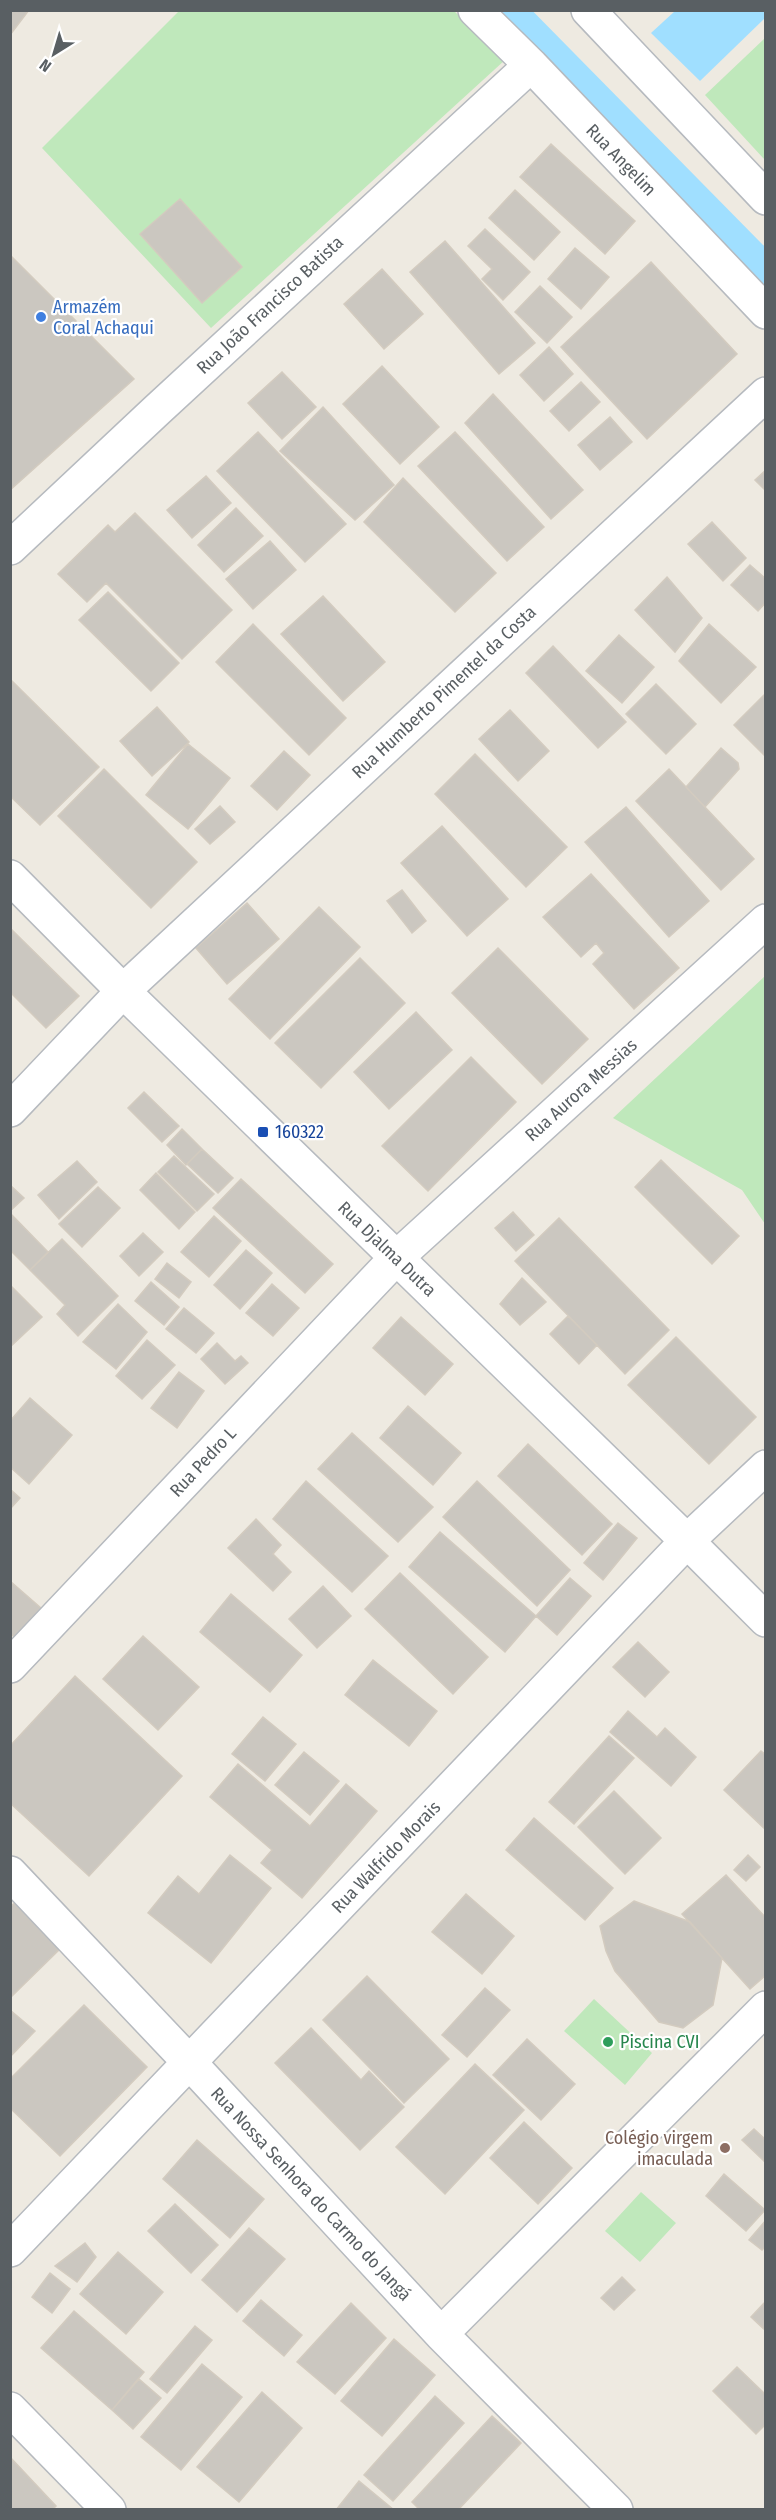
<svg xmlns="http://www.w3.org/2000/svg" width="776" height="2520" font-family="'Fira Sans Condensed',sans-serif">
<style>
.green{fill:#bfe8bb}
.water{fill:#a0dfff}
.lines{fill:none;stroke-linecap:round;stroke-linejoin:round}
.canal{stroke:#a0dfff;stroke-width:38}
.building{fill:#cbc7c0;stroke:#d3cbbf;stroke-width:1.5}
.street-casing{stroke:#b6babf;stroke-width:36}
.street{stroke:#fff;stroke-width:33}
.shop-dot{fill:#3f7fe0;stroke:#fff;stroke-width:2}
.transit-dot{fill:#1a4fb4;stroke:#fff;stroke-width:2}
.leisure-dot{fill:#2e9e5b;stroke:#fff;stroke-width:2}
.education-dot{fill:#8d6e63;stroke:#fff;stroke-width:2}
.labels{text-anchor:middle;stroke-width:4.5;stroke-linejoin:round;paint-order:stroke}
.street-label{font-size:18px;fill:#595f63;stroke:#fff}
.shop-label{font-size:18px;fill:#366cbe;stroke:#fff;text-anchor:start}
.transit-label{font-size:18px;fill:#164399;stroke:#fff;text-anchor:start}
.leisure-label{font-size:18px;fill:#27864d;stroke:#fff;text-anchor:start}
.education-label{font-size:18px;fill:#785e54;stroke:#fff;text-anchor:end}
</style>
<rect width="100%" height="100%" fill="#eeeae1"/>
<path class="green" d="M179,11H454L505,60L211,328L42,148Z
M765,38V160L705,95Z
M765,976V1224L742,1190L613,1118Z
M594,1999L652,2053L625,2085L564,2031Z
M641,2192L676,2223L640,2262L605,2231Z"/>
<path class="water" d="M675,11H765V18L700,81L651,33Z"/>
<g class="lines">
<path class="canal" d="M505,10L766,275"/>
</g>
<path class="building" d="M10,10H29L10,35Z
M551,144L635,221L605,254L520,177Z
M515,190L560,232L534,260L489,218Z
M180,199L242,267L202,303L140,234Z
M485,229L530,272L503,300L482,279L492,269L468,246Z
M445,241L535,343L499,374L410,272Z
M575,248L609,277L581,309L548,279Z
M10,255L134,379L10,490Z
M651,262L737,354L647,439L561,347Z
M382,269L423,314L384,349L344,304Z
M540,286L572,317L547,343L515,312Z
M549,347L573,374L544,401L520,375Z
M382,366L439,427L400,464L343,404Z
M282,372L316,407L282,439L248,403Z
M581,382L600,402L569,431L550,411Z
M493,394L583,490L551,519L465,423Z
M323,407L394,485L355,520L280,451Z
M610,417L632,442L600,470L578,445Z
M258,432L346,524L305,562L217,471Z
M455,432L544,527L507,561L418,466Z
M766,470V491L755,480Z
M206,476L231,503L192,538L167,510Z
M403,478L496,573L455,612L364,522Z
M236,508L263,536L224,572L198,545Z
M135,513L232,610L182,659L106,583L87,602L58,574L108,525L115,532Z
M712,522L746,558L723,581L688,544Z
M270,541L296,570L253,609L226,579Z
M750,565L766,579V602L758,611L731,585Z
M667,577L702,618L675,652L635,610Z
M108,592L179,663L151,691L79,620Z
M323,596L385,662L343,701L281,634Z
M253,624L346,718L309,755L216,662Z
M709,624L756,667L721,703L679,661Z
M619,635L654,667L622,703L586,671Z
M553,646L626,722L598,748L526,673Z
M10,679L99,767L40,825L10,796Z
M656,684L696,724L666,754L626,714Z
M766,693V757L734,725Z
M157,707L189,742L152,776L120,741Z
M510,710L549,751L518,781L479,739Z
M188,744L230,778L188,829L146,795Z
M721,748L738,763L739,769L705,807L686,787Z
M284,751L310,775L277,810L251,786Z
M475,754L567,847L526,887L435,794Z
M104,769L197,862L151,908L58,816Z
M669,769L754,859L721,890L636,801Z
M220,806L235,822L210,844L195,829Z
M626,807L709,901L669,937L585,842Z
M442,826L508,899L467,936L401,863Z
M591,874L679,968L634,1009L593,964L604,953L596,943L581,957L543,917Z
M402,890L426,921L412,933L387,901Z
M247,903L279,939L227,984L196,948Z
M319,907L360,947L270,1039L229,999Z
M10,928L79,996L46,1028L10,992Z
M498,948L588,1039L542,1084L452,993Z
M360,958L405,1003L321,1088L275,1043Z
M416,1012L452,1050L389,1109L354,1072Z
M471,1057L516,1102L428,1191L382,1146Z
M144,1092L179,1126L162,1142L128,1108Z
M182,1129L202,1149L186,1165L167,1145Z
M202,1149L233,1178L218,1193L187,1164Z
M174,1156L214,1194L197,1211L158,1172Z
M661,1160L739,1236L712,1264L635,1187Z
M77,1161L97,1182L59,1219L38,1195Z
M156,1173L195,1212L179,1229L140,1190Z
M241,1179L333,1264L305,1293L213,1208Z
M10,1185L24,1198L10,1211Z
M98,1187L120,1208L82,1247L59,1224Z
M513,1212L534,1235L516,1251L495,1228Z
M10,1213L48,1252L30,1270L10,1250Z
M214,1216L241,1241L209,1277L181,1252Z
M559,1218L669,1330L625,1374L515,1261Z
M143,1233L163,1252L139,1276L120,1256Z
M62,1239L118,1296L78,1336L57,1314L65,1305L30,1270Z
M246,1250L272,1273L240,1309L214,1285Z
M167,1263L191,1282L179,1298L155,1279Z
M522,1278L546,1302L520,1325L500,1304Z
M151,1282L179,1307L164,1325L135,1301Z
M272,1284L299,1308L273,1336L246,1313Z
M10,1285L42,1317L10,1347Z
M118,1304L147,1332L116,1369L83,1342Z
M184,1308L214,1333L196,1353L166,1329Z
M568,1316L597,1345L579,1364L550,1334Z
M401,1317L453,1364L425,1395L373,1348Z
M676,1337L756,1417L709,1464L628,1385Z
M147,1340L175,1365L142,1399L116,1376Z
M217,1343L235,1361L241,1356L248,1363L225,1384L201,1359Z
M179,1372L204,1391L177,1428L151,1408Z
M30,1398L72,1435L29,1484L10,1467V1421Z
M408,1406L461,1453L433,1485L380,1438Z
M352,1433L433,1507L398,1542L318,1469Z
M528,1444L612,1524L582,1555L498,1476Z
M306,1481L388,1556L352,1592L273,1519Z
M477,1481L570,1570L537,1606L443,1517Z
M10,1489L20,1498L10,1509Z
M256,1519L281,1545L273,1554L291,1572L273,1591L228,1548Z
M618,1523L637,1538L603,1580L584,1563Z
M440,1532L536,1616L505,1652L409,1567Z
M400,1573L488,1657L453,1694L365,1609Z
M570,1578L591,1596L557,1635L536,1616Z
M10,1581L41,1608L15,1637L10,1634Z
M323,1586L351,1616L317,1648L289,1619Z
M231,1594L302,1655L270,1692L200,1632Z
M143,1636L199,1687L158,1730L103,1679Z
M638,1642L669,1672L645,1697L613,1667Z
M373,1660L437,1711L409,1746L345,1695Z
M75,1676L182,1776L89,1876L10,1803V1746Z
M628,1711L657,1737L665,1728L696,1757L671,1786L610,1732Z
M263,1717L296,1744L265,1781L232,1754Z
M609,1736L634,1758L574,1824L549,1802Z
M761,1751L766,1755V1830L724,1790Z
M304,1752L339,1781L310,1815L275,1785Z
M238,1764L310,1826L346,1784L377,1811L302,1898L261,1863L272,1850L210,1797Z
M614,1791L661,1838L625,1874L578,1827Z
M534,1818L613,1888L585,1920L506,1850Z
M230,1855L271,1888L211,1963L148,1913L178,1876L199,1894Z
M748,1855L760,1867L746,1881L734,1870Z
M726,1875L766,1918V1975L750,1989L682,1914Z
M466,1894L514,1936L482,1974L432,1932Z
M17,1901L63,1946L10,1998V1907Z
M634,1901L690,1922L722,1958L713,2005L683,2028L659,2022L615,1971L606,1951L600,1926Z
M367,1976L449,2059L404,2103L323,2020Z
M485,1988L510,2010L467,2057L442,2035Z
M84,2005L147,2067L60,2156L10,2108V2079Z
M10,2010L35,2031L10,2057Z
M311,2028L361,2080L369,2071L404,2107L360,2150L275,2063Z
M527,2039L575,2084L541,2120L493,2075Z
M475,2064L524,2110L445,2194L396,2147Z
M524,2122L572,2168L538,2204L490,2158Z
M754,2129L766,2140V2163L742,2140Z
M197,2140L264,2199L230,2238L163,2179Z
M724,2174L765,2210L746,2231L706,2196Z
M175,2204L218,2245L191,2273L148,2231Z
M766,2220V2246L762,2250L749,2240Z
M249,2228L285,2259L237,2312L202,2280Z
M85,2243L96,2257L77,2282L55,2266Z
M118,2252L163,2292L126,2334L80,2294Z
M50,2273L70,2289L52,2313L32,2297Z
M622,2277L635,2290L614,2310L601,2298Z
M261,2300L302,2335L284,2356L243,2321Z
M766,2301V2331L751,2317Z
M351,2303L386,2338L335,2394L297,2362Z
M74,2311L144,2372L112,2410L41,2348Z
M195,2326L212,2340L167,2393L150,2379Z
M394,2339L435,2375L382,2436L341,2401Z
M202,2364L242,2397L181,2470L141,2437Z
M737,2367L766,2395V2424L756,2434L713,2391Z
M139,2379L161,2398L133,2429L112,2410Z
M262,2392L302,2428L239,2502L197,2467Z
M435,2396L464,2423L393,2501L364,2475Z
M492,2416L521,2443L458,2510H420L412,2502Z
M10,2457L56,2506L52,2510H10Z
M359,2481L394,2510H336Z"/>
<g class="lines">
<defs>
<path id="street" d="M475,10L531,65L766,312
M588,10L766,198
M10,548L156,411L531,65
M10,877L123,991L687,1541L766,1620
M10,1110L123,991L766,394
M10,1666L396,1258L766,921
M10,1873L190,2063L441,2334L616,2510
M10,2250L687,1541L766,1467
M441,2334L766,2008
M10,2409L109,2510"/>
</defs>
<use href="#street" class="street-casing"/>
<use href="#street" class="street"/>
</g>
<circle class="shop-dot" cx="41" cy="317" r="6"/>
<rect class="transit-dot" x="257" y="1126" width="12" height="12" rx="3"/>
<circle class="leisure-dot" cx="608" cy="2042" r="6"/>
<circle class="education-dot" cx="725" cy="2148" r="6"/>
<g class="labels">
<g class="street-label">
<text transform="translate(621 160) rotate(46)" y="6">Rua Angelim</text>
<text transform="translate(270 305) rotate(-43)" y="6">Rua João Francisco Batista</text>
<text transform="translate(444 692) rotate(-43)" y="6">Rua Humberto Pimentel da Costa</text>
<text transform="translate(581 1090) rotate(-42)" y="6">Rua Aurora Messias</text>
<text transform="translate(387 1249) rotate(44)" y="6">Rua Djalma Dutra</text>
<text transform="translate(203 1462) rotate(-47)" y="6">Rua Pedro L</text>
<text transform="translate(386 1857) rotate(-46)" y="6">Rua Walfrido Morais</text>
<text transform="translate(311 2194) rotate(47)" y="6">Rua Nossa Senhora do Carmo do Jangá</text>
</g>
<g class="shop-label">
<text x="53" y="313">Armazém<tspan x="53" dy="21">Coral Achaqui</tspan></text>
</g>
<g class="transit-label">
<text x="275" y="1138">160322</text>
</g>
<g class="leisure-label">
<text x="620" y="2048">Piscina CVI</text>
</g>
<g class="education-label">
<text x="713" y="2144">Colégio virgem<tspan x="713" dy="21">imaculada</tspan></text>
</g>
</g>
<rect width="776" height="2520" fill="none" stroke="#595f63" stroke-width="24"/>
<g transform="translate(54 54) rotate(217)" stroke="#ffffff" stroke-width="4.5" paint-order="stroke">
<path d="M0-4.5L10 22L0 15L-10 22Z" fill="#595f63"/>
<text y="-9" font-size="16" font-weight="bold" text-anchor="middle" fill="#595f63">N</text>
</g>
</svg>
